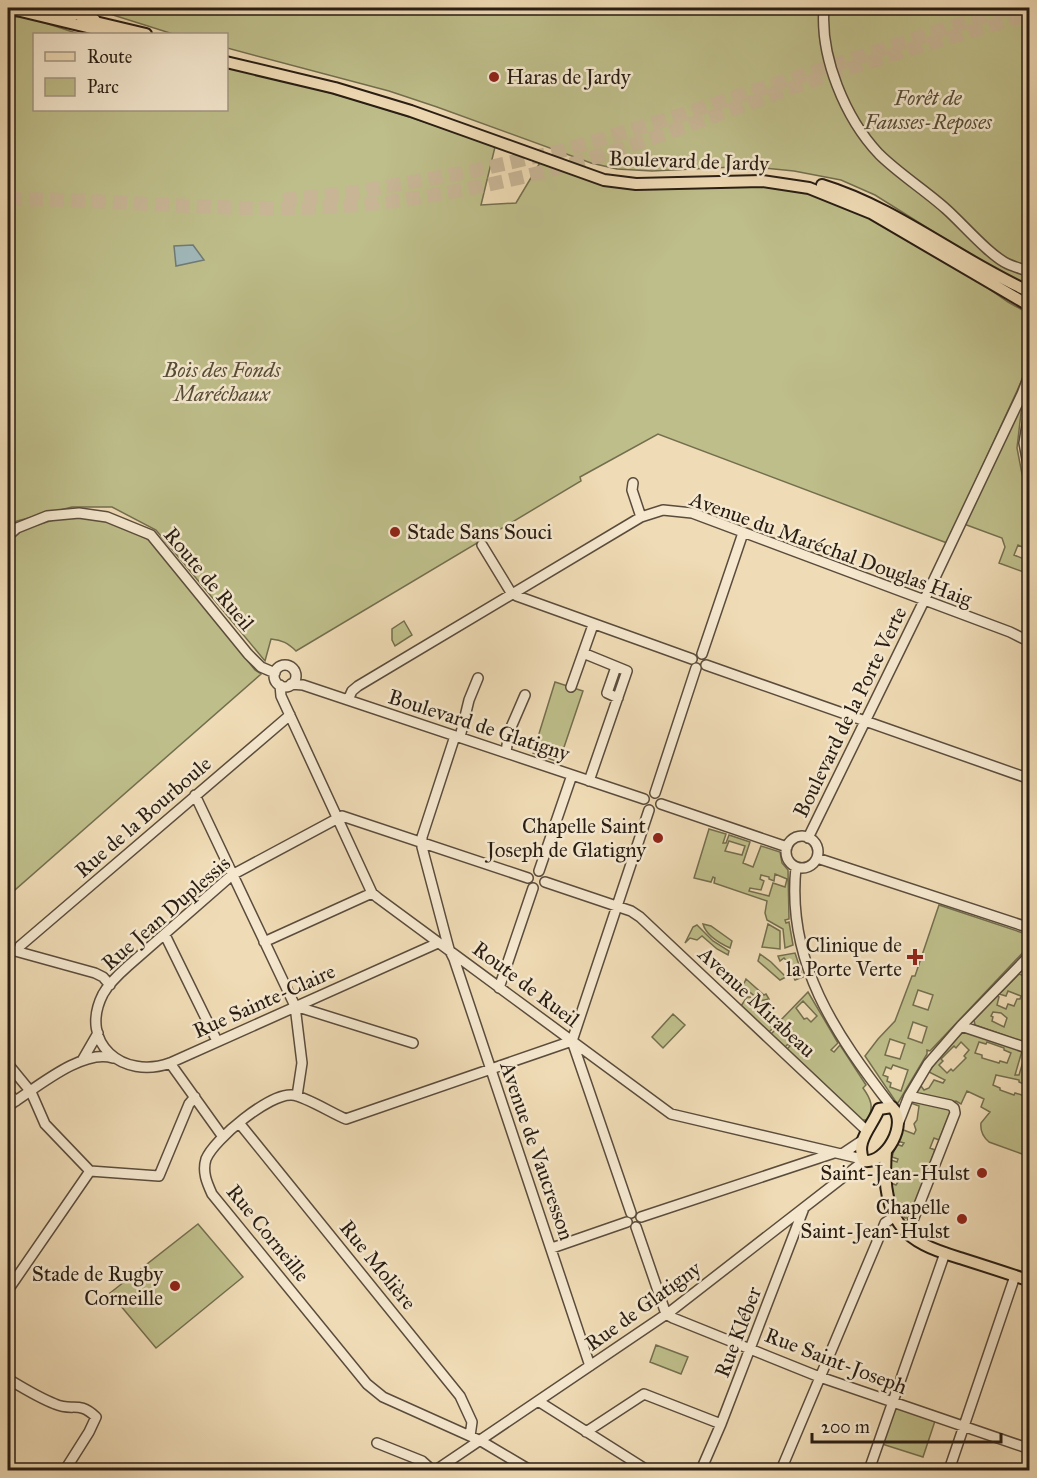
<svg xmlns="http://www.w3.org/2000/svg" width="1037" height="1478" font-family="'IM FELL Great Primer',serif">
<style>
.green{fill:#bebe8a;stroke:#736e4e;stroke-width:1.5;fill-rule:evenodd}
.water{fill:#a0b8b9;stroke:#707a77;stroke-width:1.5}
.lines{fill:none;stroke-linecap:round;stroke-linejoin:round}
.highway-tunnel{stroke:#c7b595;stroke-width:14;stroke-dasharray:14 7;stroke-linecap:butt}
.minor-casing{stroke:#5a4c3c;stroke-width:12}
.major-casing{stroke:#281d13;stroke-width:14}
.highway-casing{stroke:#281d13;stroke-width:16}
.minor{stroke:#f5e8cf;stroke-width:9}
.major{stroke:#efdbb5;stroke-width:10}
.highway{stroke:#efdbb5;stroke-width:14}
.poi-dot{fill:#8f2418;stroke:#f5e8cf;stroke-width:2}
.labels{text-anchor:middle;stroke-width:5;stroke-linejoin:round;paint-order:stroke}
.poi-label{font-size:21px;fill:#281d13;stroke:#f5e8cf;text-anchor:end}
.park-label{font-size:21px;font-style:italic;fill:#554d37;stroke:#f5e8cf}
.street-label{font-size:21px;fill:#281d13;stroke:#f5e8cf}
</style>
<rect width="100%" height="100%" fill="#efdbb5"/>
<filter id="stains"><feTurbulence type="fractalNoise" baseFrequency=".00333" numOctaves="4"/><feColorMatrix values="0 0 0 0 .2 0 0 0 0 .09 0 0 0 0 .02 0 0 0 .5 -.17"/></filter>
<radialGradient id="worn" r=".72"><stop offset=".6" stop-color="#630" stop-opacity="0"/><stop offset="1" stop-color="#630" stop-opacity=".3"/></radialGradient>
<path class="green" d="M91,8H1029V286L994,272L963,250L875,195L841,180L794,171L764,168L733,167L652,171L617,169L591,163L437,107L389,91L227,48L226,34H173Z
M24,16L79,34H34V110H226L227,67C318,87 407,114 495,147L481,205L516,203L541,161L625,187L652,189L740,184L786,187L848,204L958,267L1008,302L1026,312L1029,318V358L1022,380L947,543L658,434L580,477L581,481L296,651C288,643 282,640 271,639L265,661L156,530L112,507H72L17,521L8,529V230L14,229L8,228V18Z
M1022,404L1017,448L1022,474L1029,493V550L1018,545L1014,555L1029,561V574L999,563L1005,547L1002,538L964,524Z
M73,514L110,519L151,541L255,670L261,674L8,896V543L21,530Z
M404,621L412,635L395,646L392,640V629Z
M555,682L583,691L559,762L533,753Z
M709,829L726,834L723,843H726L729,835L750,842L743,863L753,867L761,846L780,852L782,863L788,870L789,919L785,920L786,923L789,922L793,945L785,948L783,929L767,920L765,913L767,901L714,883L715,878L713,877L711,882L694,878ZM729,841L745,846L742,855L725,851ZM775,874L787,879L785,887L773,883L769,896L749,891L750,888L761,890L764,881L760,879L761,875L769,877V879L774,881Z
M939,905L1029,935V946L930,1051L927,1050V1054L898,1103L896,1102L865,1056L878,1039L895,1021L912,976H915ZM918,990L933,995L928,1010L913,1005ZM913,1022L927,1027L922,1043L908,1038ZM890,1039L905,1044L900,1059L885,1055ZM893,1065L908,1070L901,1091L890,1087L891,1083L887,1081L888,1077L883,1075L886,1067L891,1069Z
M703,924L711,926L732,941L730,948C719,943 706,935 703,924Z
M768,924L780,931V949L762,947Z
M697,925L713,941L729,951L728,955L717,949L702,936L697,940L690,938L685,943L693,927Z
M795,953L803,977L795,980L792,974L796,971L784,958L780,961L778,956Z
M760,954L771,962L786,977L780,980L758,961Z
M1029,962V1044L975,1025L974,1020L997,996L999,997L997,1005L1006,1009L1008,1004L1014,1006L1017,999H1020L1021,996L1008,991L1006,996L999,994L1019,974L1025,976L1026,973L1021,971ZM993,1012L1001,1013L1007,1018L1004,1027L992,1021L993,1017L991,1016Z
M746,979L764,995L766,994L769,999L760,1001L743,986Z
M808,992L838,1043L831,1050L834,1052L840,1045L866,1085L863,1088C871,1099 874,1107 868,1120H862L787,1049L790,1046L788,1044L785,1047L771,1034L780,1025L778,1023ZM803,1001L817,1016L811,1022L807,1018L804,1019L796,1008Z
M747,997H750L760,1006L755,1011L773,1028L769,1032L741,1006Z
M673,1014L685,1025L663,1048L652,1037Z
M966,1032L1022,1051L1015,1075H1019L1026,1052L1029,1053V1155L1022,1154L989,1142C983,1137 980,1131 981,1123L990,1112L981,1107L984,1099L967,1091L961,1104L956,1101L952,1102L918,1094L917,1091L921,1086L924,1090L929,1088L934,1080L943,1083L945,1080L929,1072L938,1058L962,1033ZM961,1042L969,1050L964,1056L966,1058L953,1071L951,1069L947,1073L939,1065L943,1061L941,1059L954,1046L956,1048ZM979,1042L986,1044L987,1042L1004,1048V1050L1011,1053L1007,1063L1000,1061L999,1063L982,1058V1055L975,1053ZM996,1075L1019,1080V1082L1026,1085L1022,1095L1015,1093L1014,1095L1000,1090V1088L993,1085Z
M914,1101L951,1110L939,1140L934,1138L930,1148L935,1150L909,1218H905C897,1208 893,1196 891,1183L896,1185L898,1182L891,1179V1160L897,1162L898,1159L892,1157L896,1144L902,1146L904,1143L897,1141L901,1129L914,1134L916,1130L914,1124L917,1120L919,1106L911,1103Z
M198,1224L243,1277L156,1348L110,1293Z
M656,1345L688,1357L681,1374L650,1362Z
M895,1407L935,1421L923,1457L882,1444Z"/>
<path class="water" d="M193,245L204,260L176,266L174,246Z"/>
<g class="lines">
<path class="highway-tunnel" d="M8,199C138,199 273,219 403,200C469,190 535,176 599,156C666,135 731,109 797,86C874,59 952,37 1030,14
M283,200L350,193L468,172L561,151L671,118L1010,8"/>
<defs>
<path id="minor" d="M824,8C820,57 845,118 879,154C898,173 926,191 946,209C962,223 990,256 1008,264C1015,267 1022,269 1030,272
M1030,407L1024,443L1030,475
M633,483L632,490L641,517
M8,536L17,528L47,516L79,513L107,517L151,535L248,654L261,667L275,673
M482,545L510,591L517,596L692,659
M583,653L627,671L589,781
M702,654L743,533
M706,665L1030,779
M274 676a11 11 0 1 1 22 0a11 11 0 1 1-22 0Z
M616,667L607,693L618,698
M291,684L303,685L644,799
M280,685L281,696L372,893L378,898L671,1114L862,1159
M571,687L593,625
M348,700L352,691L358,686L641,517L663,510L692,513L1010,632L1030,642
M455,736L422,837V847L449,949L454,959L590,1366
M460,737L469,700L478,678
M506,752L509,732L525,695
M655,793L696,668
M195,795L295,1006L302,1063L297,1096
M661,804L787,847
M786 852a16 16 0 1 1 32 0a16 16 0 1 1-32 0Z
M808,838L921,607L1022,394L1030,373
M817,858L1030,928
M796,867C786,963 836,1035 892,1107
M539,871L572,775
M545,882L631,911L640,917L867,1131
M165,935L217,1041
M264,942L372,893
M438,943L170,1063C123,1080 78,1043 103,994C109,983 119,974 128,966L232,875L342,816L528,878
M20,946L290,715
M8,949L95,973L103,977L110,985
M499,988L533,888
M295,1006L413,1043
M961,1026L1030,1049
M572,1041L649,810
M572,1041L631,1213
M83,1059L98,1033
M170,1063L223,1137
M8,1064L31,1092L45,1124L90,1171
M8,1093L16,1101
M8,1106C34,1090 82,1048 113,1058
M240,1124L460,1396L472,1422L470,1436
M898,1124L909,1096L928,1064L961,1026L1030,955
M842,1154L860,1142
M90,1171L159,1176L189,1104L195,1097
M641,1217L834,1153
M636,1227L666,1314L673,1318L817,1376L1030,1449
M908,1233L955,1113L954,1108L950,1105L909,1096
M552,1248L627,1222
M8,1290L90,1171
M8,1379C23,1388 39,1398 55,1404C73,1412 78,1400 96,1417L89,1432L65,1470
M538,1401L647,1470
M586,1432L644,1394L721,1424
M377,1443L422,1461L432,1470
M436,1470L671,1311L864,1161
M530,1470L481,1441L383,1397L367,1384L212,1194C207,1183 202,1172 206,1159C214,1139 270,1093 292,1095C305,1096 333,1114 346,1119L572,1041
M701,1470L721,1424L804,1208
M781,1470L885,1223L895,1216
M869,1470L945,1253
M949,1470L1015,1276"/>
<path id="major" d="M8,8L116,34
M38,8L72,16
M87,20L146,34
M226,62L335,88L411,111L604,180L636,184L762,181L809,188L871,213L1030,306
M822,185C897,208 959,260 1030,292
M892,1107C909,1123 886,1164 864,1161C854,1142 872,1127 879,1109Z
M886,1151C883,1187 887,1226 923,1244C936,1251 950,1255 963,1259C985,1266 1007,1273 1030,1281"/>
<path id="highway" d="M64,8L78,12L93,21"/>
</defs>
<use href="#minor" class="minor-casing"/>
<use href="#major" class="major-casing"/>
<use href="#highway" class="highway-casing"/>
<use href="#minor" class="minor"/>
<use href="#major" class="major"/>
<use href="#highway" class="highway"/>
</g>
<g class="poi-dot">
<circle cx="494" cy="77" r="6"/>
<circle cx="395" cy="532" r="6"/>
<circle cx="658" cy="838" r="6"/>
<path d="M912 948h6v6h6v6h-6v6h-6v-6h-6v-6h6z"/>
<circle cx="982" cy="1173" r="6"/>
<circle cx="962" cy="1219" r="6"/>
<circle cx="175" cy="1286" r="6"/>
</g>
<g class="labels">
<g class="poi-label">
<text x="506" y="84" text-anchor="start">Haras de Jardy</text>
<text x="407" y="539" text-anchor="start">Stade Sans Souci</text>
<text x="646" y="833">Chapelle Saint<tspan x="646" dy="24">Joseph de Glatigny</tspan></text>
<text x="902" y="952">Clinique de<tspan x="902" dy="24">la Porte Verte</tspan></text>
<text x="970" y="1180">Saint-Jean-Hulst</text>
<text x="950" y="1214">Chapelle<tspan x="950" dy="24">Saint-Jean-Hulst</tspan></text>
<text x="163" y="1281">Stade de Rugby<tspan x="163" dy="24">Corneille</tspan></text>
</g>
<g class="park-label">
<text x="928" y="105">Forêt de<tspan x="928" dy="24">Fausses-Reposes</tspan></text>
<text x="222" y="377">Bois des Fonds<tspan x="222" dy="24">Maréchaux</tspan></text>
</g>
<g class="street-label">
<text transform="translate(689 161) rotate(2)" y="7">Boulevard de Jardy</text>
<text transform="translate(831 549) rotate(20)" y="7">Avenue du Maréchal Douglas Haig</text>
<text transform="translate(209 579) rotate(50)" y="7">Route de Rueil</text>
<text transform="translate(850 712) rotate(-64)" y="7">Boulevard de la Porte Verte</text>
<text transform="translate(479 725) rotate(18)" y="7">Boulevard de Glatigny</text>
<text transform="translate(143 817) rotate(-41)" y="7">Rue de la Bourboule</text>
<text transform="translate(166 913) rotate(-41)" y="7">Rue Jean Duplessis</text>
<text transform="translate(526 984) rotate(37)" y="7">Route de Rueil</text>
<text transform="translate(264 1001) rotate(-24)" y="7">Rue Sainte-Claire</text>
<text transform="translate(757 1002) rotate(43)" y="7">Avenue Mirabeau</text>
<text transform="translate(537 1151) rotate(71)" y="7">Avenue de Vaucresson</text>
<text transform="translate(268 1233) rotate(51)" y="7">Rue Corneille</text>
<text transform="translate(378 1265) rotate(51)" y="7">Rue Molière</text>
<text transform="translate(643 1306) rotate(-36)" y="7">Rue de Glatigny</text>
<text transform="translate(738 1332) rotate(-69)" y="7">Rue Kléber</text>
<text transform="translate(836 1361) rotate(21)" y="7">Rue Saint-Joseph</text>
</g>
</g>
<rect width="1037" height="1478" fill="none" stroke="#efdbb5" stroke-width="30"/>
<rect x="9" y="9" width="1019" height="1460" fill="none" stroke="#281d13" stroke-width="3"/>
<rect x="15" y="15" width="1007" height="1448" fill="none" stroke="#281d13" stroke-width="1.5"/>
<rect x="33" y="33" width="195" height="78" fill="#f5e8cf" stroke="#a39784" stroke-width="1.5"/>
<rect x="45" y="52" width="30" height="9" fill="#efdbb5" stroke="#a39784" stroke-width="1.5"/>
<text x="87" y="63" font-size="18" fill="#281d13">Route</text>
<rect x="45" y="78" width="30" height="18" fill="#bebe8a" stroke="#a39784" stroke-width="1.5"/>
<text x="87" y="93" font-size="18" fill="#281d13">Parc</text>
<path d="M812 1433v9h189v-9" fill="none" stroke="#281d13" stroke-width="3"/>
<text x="821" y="1433" font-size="18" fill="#281d13" stroke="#f5e8cf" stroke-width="4.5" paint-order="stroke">200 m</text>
<rect width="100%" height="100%" filter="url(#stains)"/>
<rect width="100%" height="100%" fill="url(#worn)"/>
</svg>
